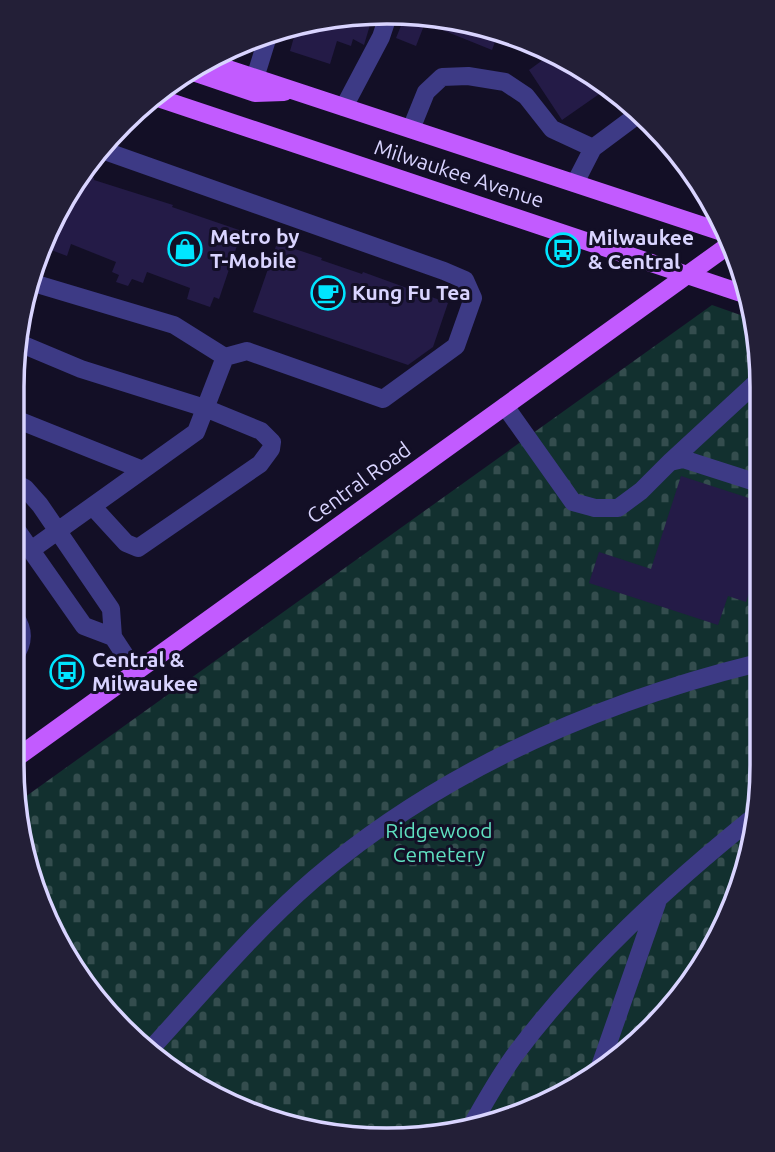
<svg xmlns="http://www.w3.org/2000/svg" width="775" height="1152" font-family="Ubuntu,sans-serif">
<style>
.cemetery{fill:url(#cemetery-stones)}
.building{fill:#241b47}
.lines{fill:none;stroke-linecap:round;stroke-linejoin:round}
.minor{stroke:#3d3a85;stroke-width:18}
.major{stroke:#c25bff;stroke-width:18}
.labels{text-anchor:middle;stroke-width:6;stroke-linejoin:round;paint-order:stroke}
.street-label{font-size:21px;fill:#d9d4ff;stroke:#130f26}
.poi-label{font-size:21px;font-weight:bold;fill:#d9d4ff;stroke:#130f26;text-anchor:start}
.park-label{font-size:21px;fill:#5fe0c0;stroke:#130f26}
.rim{fill:none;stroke:#d9d4ff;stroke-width:3.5}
</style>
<defs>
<pattern id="cemetery-stones" width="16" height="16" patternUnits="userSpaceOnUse" patternTransform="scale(1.75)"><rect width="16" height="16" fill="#12302f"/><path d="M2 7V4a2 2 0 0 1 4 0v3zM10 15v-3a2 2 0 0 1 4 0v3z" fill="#344d4e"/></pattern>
</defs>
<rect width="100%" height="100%" fill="#130f26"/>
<path class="cemetery" d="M712,305L749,318L763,388L756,837L724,931L653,1030L575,1090L461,1132L363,1139L244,1111L159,1062L76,973L32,885L18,802Z"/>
<path class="building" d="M373,15L364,45L353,39L351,46L337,41L330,64L290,51L296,30Z
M405,16L498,34L492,50L425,23L416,46L396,38Z
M551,54L605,90L562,120L529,70Z
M84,175L94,178V180L173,205L172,207L242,231L219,299L214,297L210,307L187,299L190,288L147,272L143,283L132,279L128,286L116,282L119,275L112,272L116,262L71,244L67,256L46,248L60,209Z
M277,243L322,258L321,260L362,274L363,272L448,303L433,347L408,365L253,312Z
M681,476L761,502L760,561L746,602L728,596L718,625L589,583L599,552L651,569Z"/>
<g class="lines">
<path class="minor" d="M255,78L268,36
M344,107L381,37L389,13
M411,129L426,92L442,77L468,76L505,82L526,96L552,129L593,148
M575,183L593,148L640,113
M30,282L174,325L225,357
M19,343L81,369L205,408L261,431L272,442L271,449L260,464L138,548L126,543L93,507
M505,406L573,502L595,508H618L641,491L670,462L683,459L761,484
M18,420L143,470
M670,462L761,378
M16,529L84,626L113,637L111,609L40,505L25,488L17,484
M31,550L196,432L225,357L247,351L383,399L456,346L473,298L465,280L444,271L102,150
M113,637L136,672
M14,657C24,643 25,631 15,617
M149,1051C202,993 254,931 314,879C442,770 596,703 758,663
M598,1072L657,903
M469,1130C484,1104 499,1076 517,1052C585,962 669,885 756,815"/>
<path class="major" d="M210,63L728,234
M196,73L255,93L284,92
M158,98L744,294
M12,761L733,242"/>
</g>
<defs>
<symbol id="shop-ring" viewBox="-11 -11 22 22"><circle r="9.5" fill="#130f26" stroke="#00e5ff" stroke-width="1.5"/><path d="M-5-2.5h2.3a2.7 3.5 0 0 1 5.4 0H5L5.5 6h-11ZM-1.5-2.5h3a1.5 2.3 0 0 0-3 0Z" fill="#00e5ff"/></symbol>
<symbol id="bus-ring" viewBox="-11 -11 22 22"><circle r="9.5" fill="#130f26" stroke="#00e5ff" stroke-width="1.5"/><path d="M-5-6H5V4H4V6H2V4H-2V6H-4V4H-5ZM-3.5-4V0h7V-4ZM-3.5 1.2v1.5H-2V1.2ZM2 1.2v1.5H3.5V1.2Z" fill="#00e5ff"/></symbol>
<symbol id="cafe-ring" viewBox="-11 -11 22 22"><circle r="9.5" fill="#130f26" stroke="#00e5ff" stroke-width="1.5"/><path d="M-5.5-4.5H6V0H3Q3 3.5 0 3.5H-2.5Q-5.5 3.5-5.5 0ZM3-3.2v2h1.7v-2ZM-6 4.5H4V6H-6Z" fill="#00e5ff"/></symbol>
</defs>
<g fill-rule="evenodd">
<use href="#shop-ring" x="166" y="230" width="38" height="38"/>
<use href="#bus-ring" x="544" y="231" width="38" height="38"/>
<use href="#cafe-ring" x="309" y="274" width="38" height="38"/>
<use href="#bus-ring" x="48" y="653" width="38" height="38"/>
</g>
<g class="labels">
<g class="street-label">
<text transform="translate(459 174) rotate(18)" y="7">Milwaukee Avenue</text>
<text transform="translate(359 483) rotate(-36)" y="7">Central Road</text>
</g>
<g class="poi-label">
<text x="210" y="244">Metro by<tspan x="210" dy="24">T-Mobile</tspan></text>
<text x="588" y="245">Milwaukee<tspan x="588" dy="24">&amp; Central</tspan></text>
<text x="352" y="300">Kung Fu Tea</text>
<text x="92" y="667">Central &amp;<tspan x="92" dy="24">Milwaukee</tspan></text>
</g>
<g class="park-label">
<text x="439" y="838">Ridgewood<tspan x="439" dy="24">Cemetery</tspan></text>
</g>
</g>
<path d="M0 0H775V1152H0ZM387 24H387A363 363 0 0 1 750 387V765A363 363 0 0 1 387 1128H387A363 363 0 0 1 24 765V387A363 363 0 0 1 387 24Z" fill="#231f37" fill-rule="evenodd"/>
<path class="rim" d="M387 24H387A363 363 0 0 1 750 387V765A363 363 0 0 1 387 1128H387A363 363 0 0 1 24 765V387A363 363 0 0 1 387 24Z"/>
</svg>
